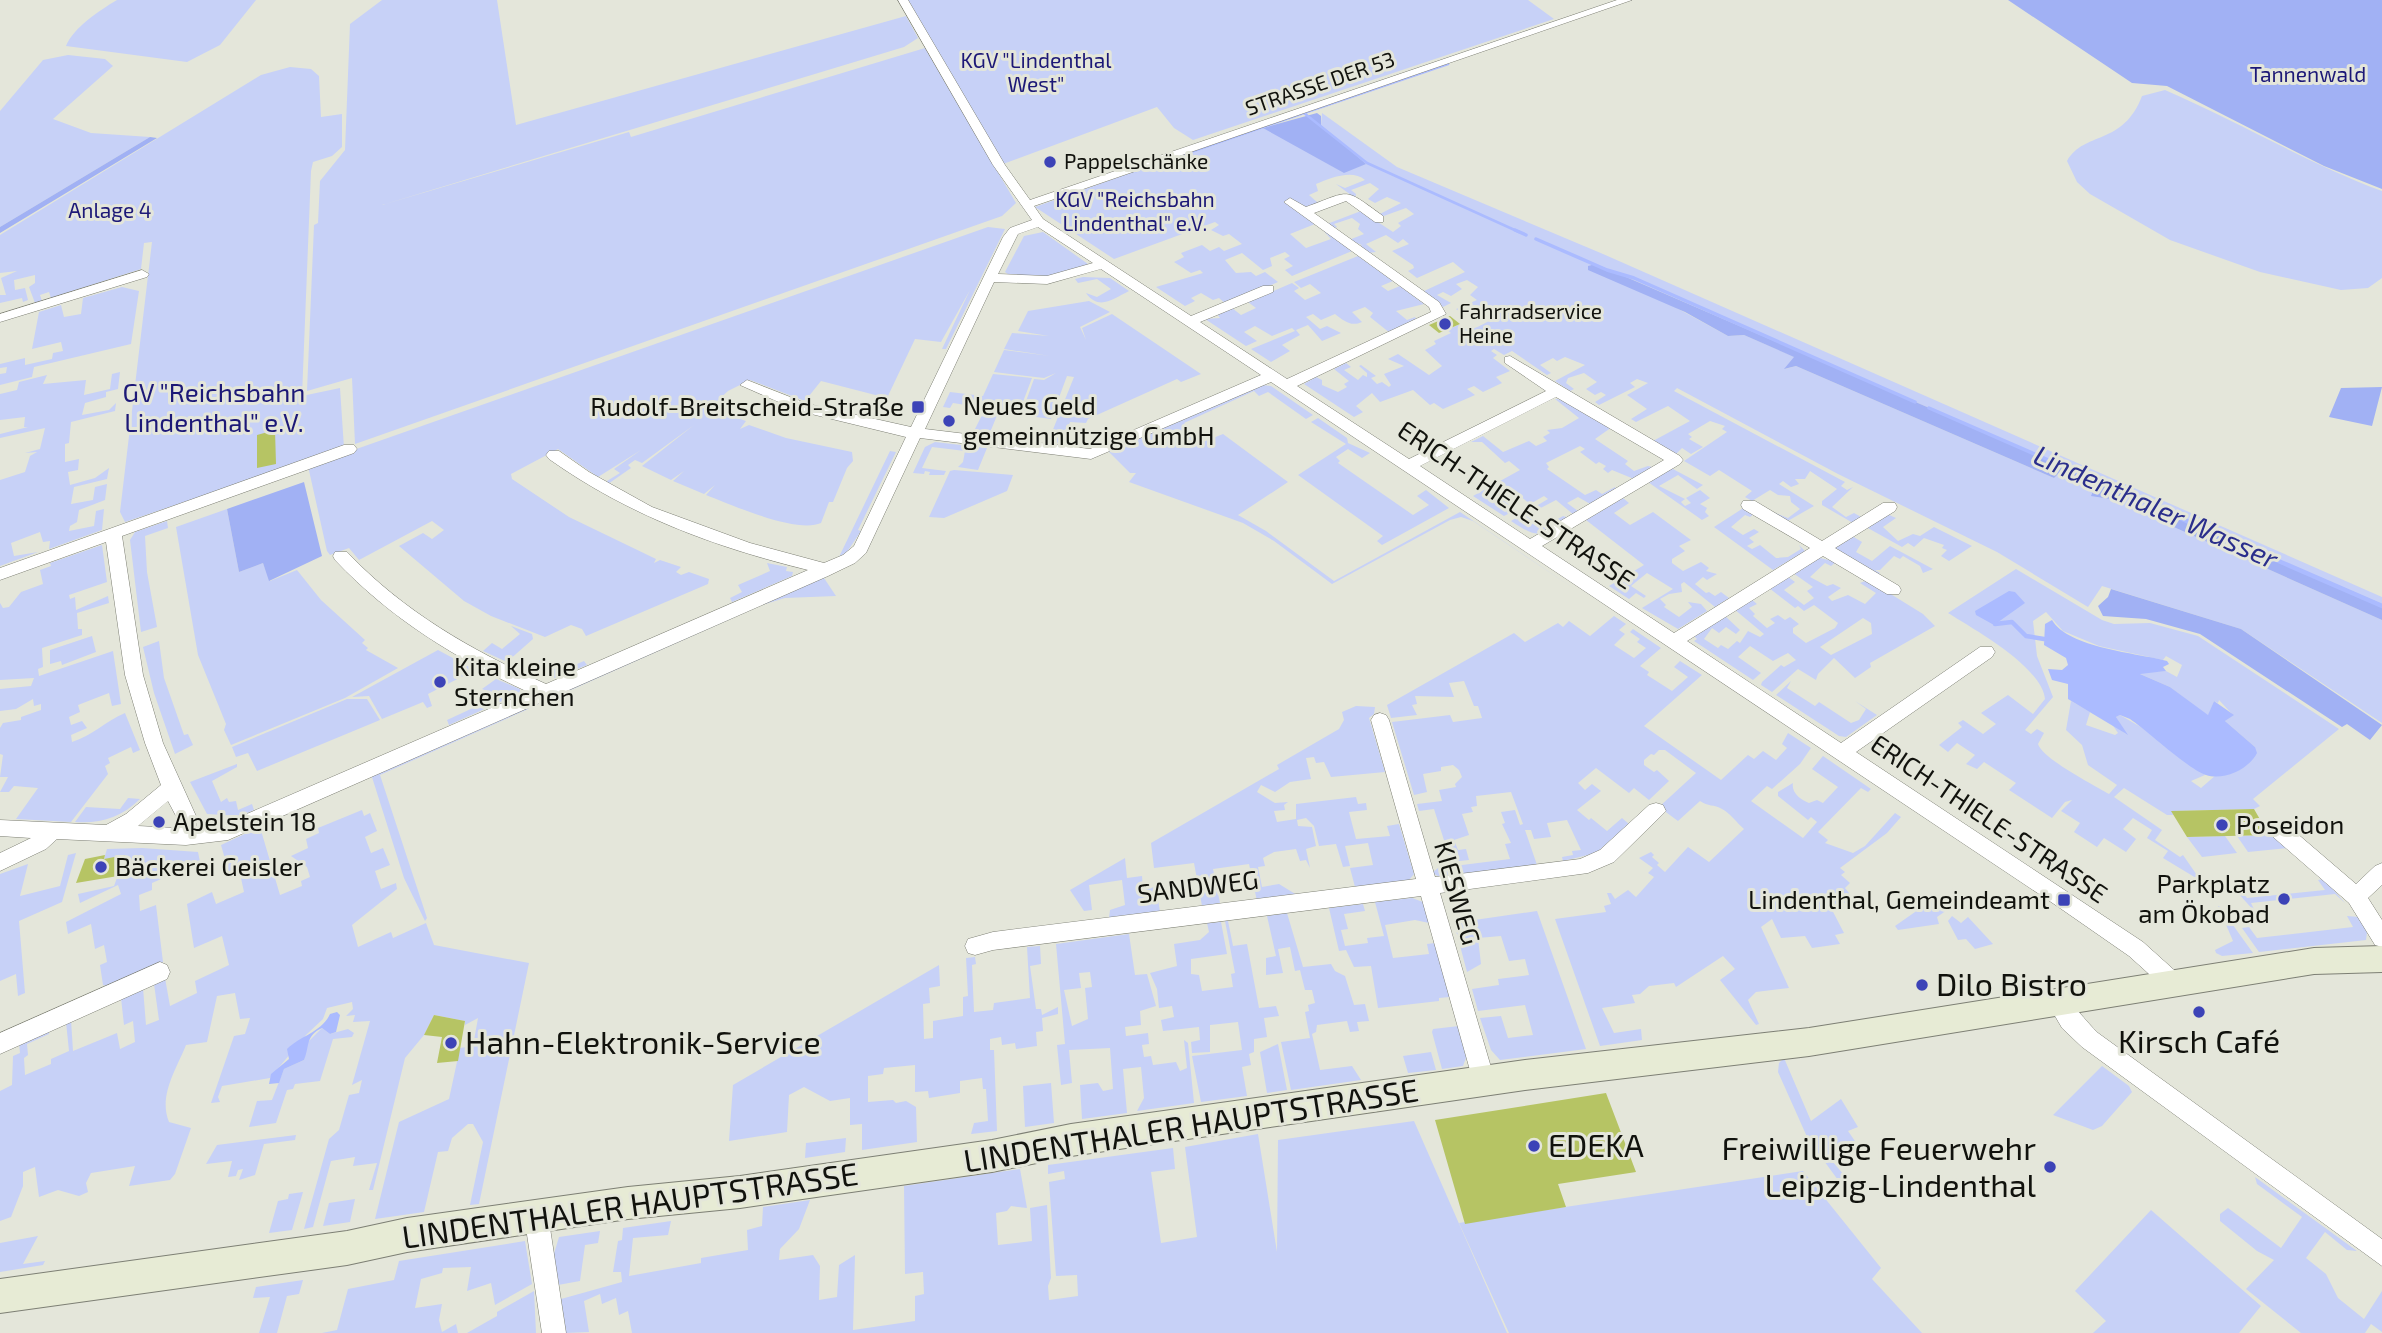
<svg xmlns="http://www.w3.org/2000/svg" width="2382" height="1333" font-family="'Exo 2',sans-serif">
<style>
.green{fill:#c7d1f7;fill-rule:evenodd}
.forest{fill:#a1b1f4}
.water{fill:#abbbff}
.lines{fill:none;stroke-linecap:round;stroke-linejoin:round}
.stream-far2{stroke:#abbbff;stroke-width:2.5}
.stream-far1{stroke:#abbbff;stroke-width:3.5}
.stream{stroke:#abbbff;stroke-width:4.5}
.building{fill:#b6c464}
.street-casing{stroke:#7d7f74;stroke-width:1}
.secondary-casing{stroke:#7d7f74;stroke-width:2}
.street{fill:#fff;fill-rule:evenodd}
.secondary{fill:#e7ebd5;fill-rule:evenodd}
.poi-dot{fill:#3c43b7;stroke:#e4e6da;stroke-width:2.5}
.labels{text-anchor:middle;stroke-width:6;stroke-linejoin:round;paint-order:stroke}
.far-park-label{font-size:21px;fill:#1c1877;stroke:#e4e6da}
.far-street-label{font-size:21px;fill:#11120d;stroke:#e4e6da}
.far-poi-label{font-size:21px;fill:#11120d;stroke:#e4e6da;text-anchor:start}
.park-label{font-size:26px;fill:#1c1877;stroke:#e4e6da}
.poi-label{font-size:26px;fill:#11120d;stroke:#e4e6da;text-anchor:start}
.street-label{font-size:26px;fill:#11120d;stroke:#e4e6da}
.water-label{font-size:28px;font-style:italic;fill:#2a2e8c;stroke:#e4e6da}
.near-poi-label{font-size:32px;fill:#11120d;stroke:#e4e6da;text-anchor:start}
.near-street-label{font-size:32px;fill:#11120d;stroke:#e4e6da}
</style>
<rect width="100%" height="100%" fill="#e4e6da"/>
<path class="green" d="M117,0H256L220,45L187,62L66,46C73,28 100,10 117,0Z
M382,0H497L516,125L906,16L918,38L904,47L382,205L629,132L631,137L925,48L1016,203L1002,216L355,444L352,378L307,391L314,225L318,223L320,181L345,150L350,24Z
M908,0H1528L1554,19L1193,140L1174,128L1157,107L1003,164Z
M68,55L105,59L113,66L53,119L91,133L150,137L0,227V111L43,60Z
M290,67L311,69L319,76L321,117L342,114V147L332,156L313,162L311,171L302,396L340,388L344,448L125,522L120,512L152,242L144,243L141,269L51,298L49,292L40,295L42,301L35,303L29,287L35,283V275L14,280L15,290L25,288L28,300L23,302L22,298L0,303V295H6L1,278L17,271L0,273V235L261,75Z
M2165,90C2239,122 2307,163 2382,191V278L2368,288L2341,290L2260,272L2170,240L2090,194L2077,182L2067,161C2084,131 2123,146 2142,96Z
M1322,113L1397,167L1603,254L2382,597V604L2163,509L2156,514L2167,524L2382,620V723L2241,629L2102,586L2088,607L1997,552L1838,474L1677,388L1674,391L1845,482L1841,486L1847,490L1853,487L1832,507L1846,517L1854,513L1863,518L1853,523L1822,505V501L1837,489L1810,471L1805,479H1795L1799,484L1791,487L1783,481L1779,484L1814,506L1786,522L1773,512L1788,518L1800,509L1791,502L1790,496L1778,495L1770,490L1752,501L1745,497L1752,491L1719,470L1710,476L1684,461L1727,432L1722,429L1725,426L1710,421L1688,434L1692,437L1689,439L1703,447L1691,454L1682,448L1675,455L1653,441L1690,421L1668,406L1636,422L1631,419L1647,409L1627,395L1648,383L1637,379L1630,383L1635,387L1599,405L1595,402L1606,395L1601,392L1595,395L1586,389L1597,382L1584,373L1568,378L1566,383L1574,389L1570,391L1555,381L1585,365L1565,357L1557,361L1553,358L1540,365L1551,373L1547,375L1512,351L1504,355L1494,349L1491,351L1497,355L1493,358L1510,371L1496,377L1502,383L1483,392L1474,386L1467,389L1475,395L1443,409L1434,403L1430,405L1413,390L1380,402L1372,393L1356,406L1363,412L1354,417L1304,384L1316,377L1322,380V385L1338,392L1347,387L1344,384L1349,381L1334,369L1346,363L1351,367L1344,370L1358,380L1363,375L1367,377V373L1359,366L1361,365L1376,376L1371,378L1377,384L1382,382L1389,387L1391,385L1384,374L1404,366L1388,359L1398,354L1429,375L1442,366L1425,350L1436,344L1434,341L1451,333L1447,330L1458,325C1470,333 1477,327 1489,321L1473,309L1463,314L1456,309L1477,300L1470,295L1478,287L1467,280L1456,284L1462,289L1451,296L1443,292L1437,295L1451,303L1443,307L1422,292L1465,272L1453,262L1417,278L1408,271L1414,268L1413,265L1392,251L1409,244L1403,239L1398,243L1386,235L1366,244L1376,252L1367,253L1358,247L1362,245L1349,240L1364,234L1358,229L1360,224L1352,218L1334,224L1337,227L1333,229L1327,224L1361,211L1393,232L1401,226L1398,223L1414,214L1406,208L1381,217L1378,215L1401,203L1387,197L1375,203L1368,199L1379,189L1370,183L1351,190L1356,194L1355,198L1336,184L1345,188L1365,180C1352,169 1331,178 1316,184L1318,191L1309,195L1317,202L1330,200L1310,208L1315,224L1290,234L1306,248L1331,239L1321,228L1352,251L1292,276L1285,270L1293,266L1284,259L1290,256L1285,252L1270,258L1272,266L1263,270L1242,253L1225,260L1236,273L1251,272L1256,276L1265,272L1278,282L1226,304L1219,298L1213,300L1201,293L1191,298L1195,301L1185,306L1156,287L1203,273L1200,270L1191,273L1174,262L1184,257L1181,253L1202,245L1210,251L1219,247L1224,251L1242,244L1229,234L1223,236L1211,230L1219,225L1215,222L1114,259L1035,207L1261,126L1343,172L1365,164L1321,125ZM1596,264L2124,492L2095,489L2059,473L2054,478L1796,366L1785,369L1795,357L1744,335L1728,336Z
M988,227L1005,229L946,349H942L970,290L941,342L915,339L887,398L821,381L805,401L750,380L728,391L716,402L713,410L746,421L740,429L749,425L786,438L852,452L853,461L847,468L833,502H829L821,523C797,534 732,505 706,495L715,485L704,494L673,481L684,471L671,480L642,466L694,425L642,463L635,460L628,465L631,468L608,484L607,481L620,473L614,469L641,450L598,477L558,449L511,474L512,479L569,517L656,559L654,563L660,560L681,567L676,572L681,575L689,572L709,579L708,584L586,636L582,629L571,625L545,637L491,616L464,601L399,546L423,533L432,539L444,530L432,521L359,560L349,548L330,555L327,551L308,466Z
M1043,232L1088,264C1074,276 1020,284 1005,272L1024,236Z
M1358,256L1393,281L1381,286L1388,291L1400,286L1424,304L1396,311L1407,320L1415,317L1417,321L1390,333L1370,317L1373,313L1365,307L1352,312L1362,322C1351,327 1344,321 1335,314L1321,320L1313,314L1306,317L1320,329L1327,326L1341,333L1322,341L1308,325L1296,330L1300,335L1282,345L1290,351L1271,362L1251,349L1295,331L1292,328L1272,336L1255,326L1244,332L1257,341L1246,346L1205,319L1220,318L1217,314L1232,308L1241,315L1256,308L1248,302L1292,283L1299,288L1294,291L1305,300L1321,293L1310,284L1301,288L1294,282Z
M1083,277L1110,278L1129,291C1113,299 1099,311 1086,293L1097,297L1111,289L1097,279L1078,283L1075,279Z
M122,287L139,291L131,344L34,367L32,377L0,385V374L6,373L7,367L0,368V364L25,358V365L52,359L53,353L63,351L61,342L32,349L39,312L61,305L64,317L81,314L83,298Z
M1089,301L1110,312L1080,327L1086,340L1082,328L1112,314L1201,374L1181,382L1177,379L1088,419L1086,423L1070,422L1062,443L1048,442L1074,377L1067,376L1051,419L1021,415L1034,379L1044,380L1056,373L1044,378L994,372L1004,350L1050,356L1004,349L1012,333L1049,336L1018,331L1028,311Z
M120,372L118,389L106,392V397L85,403L82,415L109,410L116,403L115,411L71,422L69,443L65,444V462L79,459L78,470L68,472L70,485L95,478L109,468L107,479L74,487L71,504L93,500L95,487L107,484L105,500L79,510L77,522L70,526L69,531L94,526L96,511L104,509L102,530L49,549L50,541L43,542L40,532L11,543L14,556L38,552L0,566V480L25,472L30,456L37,452L25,453L40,449L45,428L0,438V434L28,427H24L25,417L0,420V394L17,390L19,382L47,375L43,384L86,380L84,395L110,389L112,374Z
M993,374L1032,378L1018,415L998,413L989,435L973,433L982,415L970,413L972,406L953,403L950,408L943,407L950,392L983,396Z
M1262,385L1271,386L1313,415L1306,419L1268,392L1259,396L1254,391L1184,423L1203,442L1223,434L1288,482L1238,515L1266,531L1334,581L1460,512L1579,592L1473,521L1461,517L1450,520L1332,584L1274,541L1243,523L1129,482L1136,473H1130L1108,451Z
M1555,399L1568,400L1612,427L1595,439L1628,461L1625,464L1634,471L1648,466L1656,468L1634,479L1612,470L1608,473L1603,469L1606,466L1599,462L1596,464L1580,452L1585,449L1580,446L1546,463L1549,467L1547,469L1585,495L1596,490L1602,494L1615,487L1617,490L1592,505L1578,497L1567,503L1578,511L1574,515L1556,500L1531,513L1535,517L1530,521L1540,529L1563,516L1569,518C1539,535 1541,541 1511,521L1548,499L1544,496L1530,504L1510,488L1499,494L1516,510L1504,516L1473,496L1520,470L1509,461L1505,463L1482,442H1471L1483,436L1503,452L1529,441L1536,446L1547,441L1543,437L1550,433L1547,430L1562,428L1579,418Z
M1318,418L1347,438L1348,443L1370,453L1362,458L1348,449L1336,457L1340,461L1338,463L1413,515L1429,505L1417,496L1426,490L1449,508L1382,545L1377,541L1383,536L1298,475L1346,444L1311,422Z
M935,442L987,448L978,470L958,467L963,462L965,451L932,447L922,468L946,471L944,475H929L930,472L925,471L924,474L913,473L925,447Z
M890,451L896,452L858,530L861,531L847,552L839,557Z
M1671,468L1703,485L1697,489L1678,475L1659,486L1685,499L1681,502L1685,506L1691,503L1686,498L1700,490L1710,498L1700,504L1707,508L1705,512L1709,516L1702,520L1648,482Z
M954,470L1013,475L1007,491L944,518L929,517L950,471Z
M1623,498L1629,503L1614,513L1630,525L1653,512L1691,540L1679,546L1685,551L1672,559V563L1683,571L1701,562L1709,568L1706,571L1717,574L1707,580L1703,577L1695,584L1706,593L1709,592L1715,596L1721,592L1729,598L1715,607L1684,582L1681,584L1682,592L1669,594L1660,599L1666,605L1664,607L1679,617L1692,607L1688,602L1701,604L1707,611L1678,629L1642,608L1673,589L1647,573L1631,586L1646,596L1644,598L1636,593L1629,599L1609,586L1644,565L1586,520Z
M1745,507L1755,513L1750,517L1745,515L1731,527L1743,535L1754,529L1759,532L1749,538L1754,542L1747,546L1752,549L1760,545L1776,558L1788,557L1801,549L1799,545L1805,551L1773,570L1714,527Z
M227,509L239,572L263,563L270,581L297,570L321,600L365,640L362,643L368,648L366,650L398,668L345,698L231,745L224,730L226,724L198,655L176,527Z
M1887,514L1896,518L1883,527L1898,541L1913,534L1920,536L1934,527L1972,546L1949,561L1941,556L1947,550L1942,548L1944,545L1924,538L1914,547L1908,543L1902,547L1866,527Z
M167,521L168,528L145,536L147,572L157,627L141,632L130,540L135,532Z
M1852,536L1862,542L1856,552L1872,561L1890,546L1933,569L1923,573L1920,566L1903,556L1900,559L1894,556L1880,570H1875L1880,573L1877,576L1836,550V546Z
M102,545L107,582L69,595L70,599L75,597L76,610L108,596L109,603L77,613L78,629H82V635L42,648L43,667L38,669L39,676L113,651L121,704L112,706L109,693L78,705L80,712L69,717L71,725L82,721L87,728L71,735L72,742C92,736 106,721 125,713L140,750L133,753L131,747L108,758L110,763L105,766L108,774L71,822L16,819L38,788L14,786L9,792H0L8,777H0L3,755L0,754V728L3,723L21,720V717L41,710V704L34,706L33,699L16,709L0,711V689L31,686L34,678L0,680V603L3,608L9,607L21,592L43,584L40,570L51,566L50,563Z
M1820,558L1836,562L1831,566L1825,563L1810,577L1827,586L1833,584L1841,588L1828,597L1832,601L1848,595L1865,604L1876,593L1860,583L1868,580L1923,614L1935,626L1870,663L1871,667L1855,678L1834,658L1818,674L1816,680L1798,669L1772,692L1761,685L1762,682L1781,665L1784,667L1796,660L1788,653L1773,661L1750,646L1738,657L1761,673L1753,680L1694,641L1697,639L1693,635L1724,615L1740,630L1736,634L1726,627L1719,633L1712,628L1704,639L1718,648L1721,645L1728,649L1737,641L1740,643L1748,631L1760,637L1764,634L1734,609L1750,598L1757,604L1749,608L1755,614L1753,616L1767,628L1775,623L1770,619L1778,615L1785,620L1790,617L1799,624L1793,628V633L1806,643L1835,628L1838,623L1814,605L1804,611L1798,606L1795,608L1769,588L1787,576L1795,582L1784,590L1804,605L1814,598L1807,591L1813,587L1793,573ZM1863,618L1871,623L1872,634L1831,655L1820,647Z
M767,563L787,567L786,571L793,572L792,576L732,602L730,598L742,592L738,585L770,571Z
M2016,569L2102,620L2114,624L2150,623L2198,636L2339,729L2253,799L2260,806L2254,809L2172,811L2173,815H2167L2124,788L2114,797L2162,830L2155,840L2180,857L2183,855L2201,881L2163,858L2168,851L2147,838L2152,830L2133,818L2123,829L2136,839L2126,852L2104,838L2097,847L2074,832L2080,823L2061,811L2072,800L2065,802L2052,818L2009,790L2016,783L1984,762L1977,769L1966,764L1975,755L1957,743L1948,752L1939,745L1962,727L1958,723L1963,720L1983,734L1996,724L1981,713L2008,695L2033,714L2045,699C2042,667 1975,630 1948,613ZM2046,612L2063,631L2099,646L2163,660L2166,656L2182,665L2177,677L2166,671L2138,673L2170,687L2208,716L2214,701L2218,703L2219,700L2233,715L2225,721L2255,747L2224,775H2216L2201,788L2191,781L2205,775L2151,733L2120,715L2116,717L2126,734L2112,724L2118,733L2115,735L2086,725L2090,712L2071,701L2066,730L2082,745L2088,765L2117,785L2109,794C2092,784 2043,759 2038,744L2044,733L2037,729L2031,734L2025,730L2053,697L2037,656L2033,621Z
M822,575L836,596L785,598L762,605L380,775L427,918L425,921L404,878L371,774Z
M1614,616L1626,624L1619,630L1625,634L1614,645L1634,658L1646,648L1637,642L1640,639L1630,632L1633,629L1661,648L1640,666L1649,672L1647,675L1672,691L1688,677L1674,667L1680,661L1702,675L1644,726L1721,780L1748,755L1754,759L1763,751L1776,760L1787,748L1782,744L1788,733L1811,748L1800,764L1772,789L1767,786L1751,801L1803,838L1817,822L1811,817L1808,820L1778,796V792L1793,783C1791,793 1801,800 1809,803L1817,800L1823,803L1838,787L1812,769L1823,756L1871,789L1868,792L1861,788L1818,832L1828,840L1825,843L1853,853L1865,846L1895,813L1901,817L1887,833L1840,868L1845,872L1841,875L1850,883L1845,888L1849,893L1850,902L1830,906L1844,933L1835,935L1840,944L1812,948L1805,936L1781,938L1772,919L1761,927L1789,988L1756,992L1748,1000L1759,1024L1756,1025L1720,980L1735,969L1723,956L1676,987L1674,983L1649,986L1640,994L1632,995L1635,1003L1602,1008L1614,1033L1641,1029L1642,1040L1600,1046L1555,919L1606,912L1604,906L1611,904L1607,893H1611L1615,899L1628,890L1636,897L1654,877L1648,873L1653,868L1639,858L1651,852L1654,855L1652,857L1659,863L1657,865L1665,872L1688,847L1709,862L1744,829C1737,823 1730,813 1722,809C1714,804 1708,807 1700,801L1678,821L1659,807L1696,773L1665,750H1659L1654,755L1651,754L1644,760V765L1654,772L1657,770L1669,781L1649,800L1634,788L1629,793L1596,768L1578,783L1585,790L1592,784L1601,791L1577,810L1589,820L1591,818L1607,831L1622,818L1629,824L1596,853L1563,861L1562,857L1573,855L1572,851L1581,850L1567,820L1547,823L1551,837L1534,839L1531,830H1525L1537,865L1440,877L1432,873L1438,868L1510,859L1505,844L1511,843L1502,824L1505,823L1501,812L1515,810L1520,825L1523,824L1511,792L1476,796L1477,806L1471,807L1473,812L1462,814L1469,835L1454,840L1458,850L1466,849L1469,860L1451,862L1434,809L1419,811L1417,804L1442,801L1439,790L1456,787L1455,784L1462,777L1459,770L1453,765L1441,767V771L1423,774L1427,792L1414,795L1392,722L1450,715L1453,722L1482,718L1478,706H1474L1464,681L1449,683L1454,697L1415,696L1417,704L1412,705L1417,715L1391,718L1387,705L1514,633L1525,642L1558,623L1563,627L1569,621L1590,636Z
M511,626L532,634L533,639L507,662L483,651L492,643L502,649L520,634Z
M92,636L96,652L62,665L61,661L50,664V650Z
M159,641L164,678L184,735L188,734L193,745L175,754L154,693L143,647Z
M438,650L475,670L428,694L432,706L427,708L423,702L382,719L369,696L352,697Z
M541,660L546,670L567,660L570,667L584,661L587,665L555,678L522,668Z
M496,679L520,689V693L449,725L447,720L486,702L490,692L482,689Z
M1791,681L1787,688L1815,706L1819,702L1851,723L1859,720L1866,709L1855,701L1877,715L1846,737L1839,736L1776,695Z
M347,699H367L380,720L257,771L248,753L236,757L232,747Z
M1356,706L1375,707L1374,714L1369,718L1385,772L1331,777L1324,762L1316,763L1314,757L1306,758L1311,779L1290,782L1275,792L1261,785L1257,792L1275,803L1288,802L1284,805L1285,810L1274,811L1277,822L1296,819V804L1356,797L1358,804L1366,803L1367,810L1349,812L1356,839L1390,836L1387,826L1399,824L1414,874L1409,880L1355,887L1350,868L1373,865L1368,843L1345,846L1350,866L1343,867L1336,844L1319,846L1314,826L1306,818L1297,820L1298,826L1312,827L1316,846L1306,849L1310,868L1306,860L1300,861L1296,849L1274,852L1263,858L1265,866L1258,867L1262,887L1279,884L1297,895L1257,901L1249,864L1213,869L1220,903L1202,906L1194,863L1154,868L1151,843L1279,769L1277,765L1339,729L1344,720L1342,712Z
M237,764V767L212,781L221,802L227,798L229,802L236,801L238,810L252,804L254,810L240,816L207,814L190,782Z
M128,798L140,799C122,817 100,824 75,822L86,807L120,809Z
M362,810L364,816L370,813L377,831L365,837L371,853L383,848L390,865L375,871L381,889L396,883L397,889L352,925L358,947L391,932L393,938L426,923L434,945L529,963L479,1204L470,1205L483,1142L473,1124H468L452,1138L448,1151L438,1152L424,1212L375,1219L399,1122L449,1099L460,1048L473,1046L478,1018L465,1025V1021L434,1015L424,1035L405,1058L373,1190H369L377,1163L353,1166L355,1157L331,1161L313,1227L304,1229L329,1139L339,1130L349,1095L359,1093L362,1080L352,1085L370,1021L353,1022L355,1015L346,1016L353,1009L352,1002L327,1008L323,1019L306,1035L270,1078L222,1086L218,1097L220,1102L211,1103L234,1036L245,1034L250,1018L240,1019L235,993L217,996L207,1042L186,1045C177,1068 158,1096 169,1122L191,1128L175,1174L170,1180L129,1186L135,1166L91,1173L86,1183L88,1192L79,1196L58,1190L39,1197L35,1167L23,1172V1186L11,1217L0,1221V1091L12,1085L13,1056L20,1053L19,1043L49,1031V1034L27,1044L28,1055L24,1058L25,1075L51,1064V1059L69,1051L66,1022L71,1020L73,1051L117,1033L120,1049L135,1042L133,1021L124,1025L121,998L143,988L146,1025L159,1020L154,984L165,978L170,1006L197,993L195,981L229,965L222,936L194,948L187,904L212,892L216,904L244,892L239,869L229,873L221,845L260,827L280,895L302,886L301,881L310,877L307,867L291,856L308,848L306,839L319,833L318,828Z
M2277,832L2288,848L2248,852L2237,836L2271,835Z
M2225,836L2237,853L2202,857L2187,837Z
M142,848L198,852L200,862L152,883V890L139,895L140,911L156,905L163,962L107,986L103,985L100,965L107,962L104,945L95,949L91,924L68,934L66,922L121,894L118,885L80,903L78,894L114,886L125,856L104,859L107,849Z
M76,853L62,902L19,921L25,993L18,996L16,974L0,981V874L28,864L20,896L60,886L68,855Z
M1125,858L1127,878L1142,876L1143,889L1156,887L1160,912L1109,918L1110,910L1125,905L1122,880L1089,885L1092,910L1084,911L1070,890Z
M2324,879L2345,903L2335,894L2251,903L2256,913L2237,892L2240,889L2247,898L2325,890L2318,880Z
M1412,898L1423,902L1429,923L1415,920L1385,925L1393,958L1429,954L1427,944L1435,943L1450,997L1439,998V1001L1378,1008L1371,966L1354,967L1346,950L1339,951L1329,908L1363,904L1365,911L1344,914L1348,929L1341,930L1345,946L1368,943L1367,938L1384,936L1375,902Z
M1935,898L1950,908L1937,917L1939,924L1898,930L1895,926Z
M2218,906L2220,907L2253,953L2222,956L2216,953L2215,950L2233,941Z
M1537,911L1586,1049L1500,1060L1491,1050L1480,1018L1501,1016L1508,1038L1533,1035L1525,1005L1478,1011L1472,989L1499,985L1498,979L1529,975L1525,959L1509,961L1501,936L1478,938L1481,964L1467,972L1454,923Z
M1287,913L1303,967L1331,964L1335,971L1345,976L1354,1005L1365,1004L1369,1021L1357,1022L1359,1031L1350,1032L1347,1021L1317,1025L1316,1032L1312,1034L1320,1070L1352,1066L1361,1080L1291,1090L1281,1042L1310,1038L1305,1012L1309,1011L1308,1005L1315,1003L1312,990H1305L1300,970L1295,971L1290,947L1278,949L1283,973L1266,975V958L1276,956L1267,916Z
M1952,916L1961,923L1968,917L1993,944L1975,949L1966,939L1958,940L1948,921Z
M2347,916L2359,917L2367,932L2366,940L2259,952L2242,928L2249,927L2257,938L2353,927Z
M1225,921H1228L1233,946L1247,944L1259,1008L1276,1006L1279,1016L1264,1018L1267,1037L1254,1039V1052L1249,1054L1251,1065L1242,1067L1247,1096L1201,1102L1192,1056L1242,1050L1238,1022L1210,1025V1052L1192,1053L1191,1042L1200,1040L1199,1027L1163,1031L1161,1020L1174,1017L1172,1006L1159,1008L1157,989L1150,973L1177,966L1174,944L1200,940L1209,932L1207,923L1221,922L1227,954L1191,959V974L1199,975L1202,991L1233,987L1231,974L1235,973Z
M1129,934L1135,975L1147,974L1156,1006L1140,1011L1141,1025L1125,1027L1126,1036L1148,1033L1149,1044L1142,1045L1144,1057L1151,1056L1153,1065L1176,1062L1180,1071L1187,1068L1184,1040L1188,1043L1194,1103L1137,1111L1144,1098L1141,1067L1123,1069L1127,1113L1082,1119L1080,1085L1098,1083L1103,1091L1113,1089L1110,1048L1069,1050L1072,1083L1061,1085L1057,1045L1065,1044L1056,944ZM1090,972L1092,987L1085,988L1088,1019L1072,1026L1064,990L1081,988L1079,973Z
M1040,946L1041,964L1030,966L1036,1009H1041L1042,1015L1058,1007V1014L1042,1018L1043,1031L1036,1032L1037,1046L1016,1049L1015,1043L1002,1045L1001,1037L990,1039V1050H994L997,1131L971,1134L974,1123L988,1121L986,1089H983L982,1078L960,1081V1093L929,1098L928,1091L915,1092V1065L884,1068L883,1074L868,1076V1102L893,1100L896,1103L906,1101L916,1107L917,1142L862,1150V1124L850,1125V1098L830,1101L804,1087L789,1095L787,1132L729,1141L733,1085L939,965L940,986L929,988L930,1003L923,1004L924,1039L933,1038V1021L963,1016V997L968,996L966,958L975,957L976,964L972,965L974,1012L993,1010L994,1003L1030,998L1027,947Z
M1459,1026L1467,1055L1463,1066L1442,1069L1432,1032L1433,1029Z
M322,1028L330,1034L348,1029L354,1033L352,1037L333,1039L320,1081L295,1084L293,1089L287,1090L276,1123L249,1127L257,1101L272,1100L284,1069L304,1060L306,1044Z
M1278,1044L1287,1090L1267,1093L1260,1052Z
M1431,1052L1436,1070L1408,1073L1403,1056Z
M1784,1058L1811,1121L1841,1099L1858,1127L1848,1131L1857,1144L1832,1161L1845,1176L1838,1180L1808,1139L1778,1072L1779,1063Z
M2102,1066L2129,1086L2132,1092L2102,1126L2093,1130L2053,1115Z
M1051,1083L1054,1123L1025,1127L1023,1086Z
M1414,1121L1507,1333H632L628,1311L619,1315L616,1298L602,1304L600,1294L584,1301L589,1332L566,1333L561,1299L622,1282L621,1272H613L618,1241L622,1240L623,1228L671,1221L668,1235L633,1238L629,1276L701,1263V1258L748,1250L747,1230L762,1226L763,1207L810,1200L799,1229L780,1249L779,1260L813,1255L820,1266L819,1300L837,1297L839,1265L855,1255L853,1330L915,1321V1296L924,1294L923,1272L905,1274L904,1186L1020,1169L1027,1208L1011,1206L1007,1211L996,1213L998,1245L1032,1241L1030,1208L1047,1205L1051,1278L1048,1286L1049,1300L1078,1296L1077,1275L1056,1276L1049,1182L1065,1179L1064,1171L1048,1174V1165L1173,1148L1175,1169L1151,1172L1161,1243L1197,1237L1185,1147L1258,1134L1277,1252L1278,1140Z
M296,1135L295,1140L264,1144L255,1175L239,1180L243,1169L238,1170L236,1176L228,1177L232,1161L206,1164L217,1145Z
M846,1138L845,1152L805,1158L806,1143Z
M1803,1171L1881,1268L1872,1279L1922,1333H1509L1459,1223Z
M2255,1177L2357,1251L2347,1250L2325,1232L2306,1258L2326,1274L2338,1298L2364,1319L2382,1291V1332L2371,1324L2365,1333H2301L2246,1289L2274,1260L2257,1251L2220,1221V1214L2228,1208L2281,1248L2302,1217L2257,1184Z
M303,1192L292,1230L269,1233L278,1201L288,1199L289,1194Z
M355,1199L350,1222L323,1226L329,1203Z
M2151,1210L2261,1306L2239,1333H2093L2106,1321L2075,1291Z
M600,1231L598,1243L585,1245L580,1281L558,1285L553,1257L559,1237Z
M38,1236L23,1264L45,1261L43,1265L0,1272V1243Z
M525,1241L532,1284L495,1305L491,1283L467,1291L471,1267L443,1268L442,1273L421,1279L415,1308L442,1304L439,1320L442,1332L456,1324L458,1333H322L337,1330L348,1289L394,1280L399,1261Z
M303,1280L299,1294L287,1296L277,1333H259L270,1297L253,1298L256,1287Z
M534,1291L536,1333H467L497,1316V1312Z"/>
<path class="forest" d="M2008,0H2382V189L2324,166L2167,86L2132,83Z
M1317,113L1321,116V125L1366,164L1344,173L1263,128Z
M150,137L157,138L0,233V227Z
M1596,264L2124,492V501L2091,496L2094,489L2059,473L2054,478L1796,366L1784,369L1794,357L1744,335L1728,336L1685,312L1588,270V266Z
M2382,387L2372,426L2329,417L2341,388Z
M304,482L322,556L269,581L263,563L239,572L227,509Z
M2162,509L2382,604V620L2167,524L2155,514Z
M2111,589L2241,629L2382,725L2370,740L2347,724L2342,727L2200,634L2146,619L2103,616L2098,606L2108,597Z"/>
<path class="water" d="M2009,591L2015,592L2025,603L1994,625L1976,615L1975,611Z
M2052,620C2068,648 2138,653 2167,661L2169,664L2163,667L2166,671L2140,674L2170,687L2208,715L2214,701L2234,715L2225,721L2255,747L2257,753C2249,769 2224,781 2206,775C2188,769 2149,732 2130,719L2120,715L2116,717L2128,735L2068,699V684L2052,680L2048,669L2062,670L2068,665L2066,658L2044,645L2045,624Z
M337,1012L340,1015L336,1032L330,1034L322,1028C305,1036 310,1046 304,1060L284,1069L279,1083L269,1084L271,1074L289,1059L287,1049C300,1036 322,1032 330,1014Z"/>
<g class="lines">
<path class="stream-far2" d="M1448,64L1304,113L1367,163L1519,232
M1136,171L1304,113"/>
<path class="stream-far1" d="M1515,230L1526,235
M1536,239L1607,270L1634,278L1915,402
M1929,408L2186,520"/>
<path class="stream" d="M2182,519L2382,606
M1995,624L2012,622L2026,636L2044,639"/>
</g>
<path class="building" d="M1450,316L1460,324L1439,333L1429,325Z
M275,430L276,464L257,468V435Z
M2254,809L2269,835L2187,837L2171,811Z
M105,855L104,859L125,855L118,876L76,883L85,859Z
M434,1015L465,1021L458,1061L437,1063L442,1037L424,1035Z
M1606,1093L1636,1172L1558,1184L1566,1207L1465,1224L1435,1120Z"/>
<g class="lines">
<defs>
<path id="street" d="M898,0H908L1005,165L1030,200L1617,0H1632L1034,206L1043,219L1191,316L1263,286H1273V292L1200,322L1287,379L1431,312L1429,307L1284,202L1290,198L1306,207C1352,190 1343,187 1383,216V222H1375L1346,201L1314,213L1439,302L1446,314L1297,386L1409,459L1546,391L1505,363V357L1510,356L1680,456L1683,460L1680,464L1542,546L1674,633L1810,548L1743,509L1741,505L1743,501H1755L1822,541L1883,503H1895L1897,507L1895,511L1835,548L1899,586L1901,590L1899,594H1887L1823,556L1687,641L1841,743L1980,647H1992L1995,652L1992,657L1856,752L2143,942L2183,978L2187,985L2183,992L2176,995L2169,992L2129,956L2057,906L1271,382L1091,459L920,438L866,553L855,563L828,576L228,840L186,845L57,839L46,849L0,871V853L31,838L0,836V820L106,825L126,814L161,785L145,743L125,675L106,542L0,580V568L344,445H354L357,449L354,453L122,536L143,675L163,743L196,816V828L219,826L528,692C455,658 391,619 335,560L333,556L335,552H347C404,612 471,650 546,684L808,570C714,547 628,515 549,459L546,455L549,451H559L589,472L652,507L750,543L824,563L843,555L854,546L906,437L799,411L740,385L747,380L808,404L911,427L1003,237L1010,228L1032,220L993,165ZM1038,227L1093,263L1047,276L998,274L1018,234ZM1101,269L1261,375L1090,449L925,429L994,282L1047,284ZM1556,397L1664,460L1530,539L1420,466ZM168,801L176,816V828L138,826Z
M142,270L149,274L147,277L0,322V314Z
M1380,713L1386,715L1389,720L1435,877L1580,859L1600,850L1649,805L1656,803L1663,805L1666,811L1614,862L1588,873L1440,893L1495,1081L1492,1089L1484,1092L1476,1089L1473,1081L1421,896L993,950L975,955L968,953L965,946L968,939L993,932L1416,879L1371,720L1374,715Z
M2279,822L2286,824L2356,884L2375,866L2382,863V885L2368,898L2382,920V947L2375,945L2349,903L2272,836L2269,830L2272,824Z
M160,962L167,965L170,972L167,979L0,1054V1033Z
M2059,994C2070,999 2087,1023 2098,1033L2382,1239V1266L2082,1047L2062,1028L2048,1004L2051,997Z
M539,1204L547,1208L551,1216L550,1228L566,1333H542L526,1228L531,1208Z"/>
<path id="secondary" d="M2382,946V972L2314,974L1809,1056L1525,1090L1071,1156L992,1172L740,1208L628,1219L407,1252L347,1265L0,1313V1279L347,1231L407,1218L628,1187L740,1176L992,1140L1071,1124L1525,1060L1809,1028L2314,948Z"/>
</defs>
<use href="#street" class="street-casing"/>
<use href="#secondary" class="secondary-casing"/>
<use href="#street" class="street"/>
<use href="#secondary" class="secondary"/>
</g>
<g class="poi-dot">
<circle cx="1050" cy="162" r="7"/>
<circle cx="1445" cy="324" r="7"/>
<rect x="911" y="400" width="14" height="14" rx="3.5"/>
<circle cx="949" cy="421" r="7"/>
<circle cx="440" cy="682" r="7"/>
<circle cx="159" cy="822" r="7"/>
<circle cx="2222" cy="825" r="7"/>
<circle cx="101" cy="867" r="7"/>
<circle cx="2284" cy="899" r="7"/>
<rect x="2057" y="893" width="14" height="14" rx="3.5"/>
<circle cx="1922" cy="985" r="7"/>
<circle cx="2199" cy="1012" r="7"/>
<circle cx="451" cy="1043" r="7"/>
<circle cx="1534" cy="1146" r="7"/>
<circle cx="2050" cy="1167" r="7"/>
</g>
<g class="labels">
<g class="far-park-label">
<text x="1036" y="68">KGV "Lindenthal<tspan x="1036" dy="24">West"</tspan></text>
<text x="2308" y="82">Tannenwald</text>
<text x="1135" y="207">KGV "Reichsbahn<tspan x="1135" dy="24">Lindenthal" e.V.</tspan></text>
<text x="110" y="218">Anlage 4</text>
</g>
<g class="far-street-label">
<text transform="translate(1320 84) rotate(-19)" y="7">STRASSE DER 53</text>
</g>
<g class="far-poi-label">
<text x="1064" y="169">Pappelschänke</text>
<text x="1459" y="319">Fahrradservice<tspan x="1459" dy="24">Heine</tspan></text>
</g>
<g class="park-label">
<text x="214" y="402">GV "Reichsbahn<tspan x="214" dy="30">Lindenthal" e.V.</tspan></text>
</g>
<g class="poi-label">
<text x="963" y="415">Neues Geld<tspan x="963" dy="30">gemeinnützige GmbH</tspan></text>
<text x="904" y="416" text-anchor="end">Rudolf-Breitscheid-Straße</text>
<text x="454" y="676">Kita kleine<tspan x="454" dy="30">Sternchen</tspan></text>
<text x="173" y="831">Apelstein 18</text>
<text x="2236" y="834">Poseidon</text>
<text x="115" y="876">Bäckerei Geisler</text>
<text x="2270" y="893" text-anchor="end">Parkplatz<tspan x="2270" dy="30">am Ökobad</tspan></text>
<text x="2050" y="909" text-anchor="end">Lindenthal, Gemeindeamt</text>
</g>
<g class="street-label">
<text transform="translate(1516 505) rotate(34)" y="9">ERICH-THIELE-STRASSE</text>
<text transform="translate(1989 819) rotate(34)" y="9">ERICH-THIELE-STRASSE</text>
<text transform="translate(1198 887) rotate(-7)" y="9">SANDWEG</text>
<text transform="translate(1457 893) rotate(74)" y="9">KIESWEG</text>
</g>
<g class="water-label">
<text transform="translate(2156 507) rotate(24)" y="10">Lindenthaler Wasser</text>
</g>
<g class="near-poi-label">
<text x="1936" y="996">Dilo Bistro</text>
<text x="2199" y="1053" text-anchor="middle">Kirsch Café</text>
<text x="465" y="1054">Hahn-Elektronik-Service</text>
<text x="1548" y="1157">EDEKA</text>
<text x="2036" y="1160" text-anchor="end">Freiwillige Feuerwehr<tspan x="2036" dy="37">Leipzig-Lindenthal</tspan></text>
</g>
<g class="near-street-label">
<text transform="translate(1191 1126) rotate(-9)" y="11">LINDENTHALER HAUPTSTRASSE</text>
<text transform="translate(630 1206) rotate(-8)" y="11">LINDENTHALER HAUPTSTRASSE</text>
</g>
</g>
</svg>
